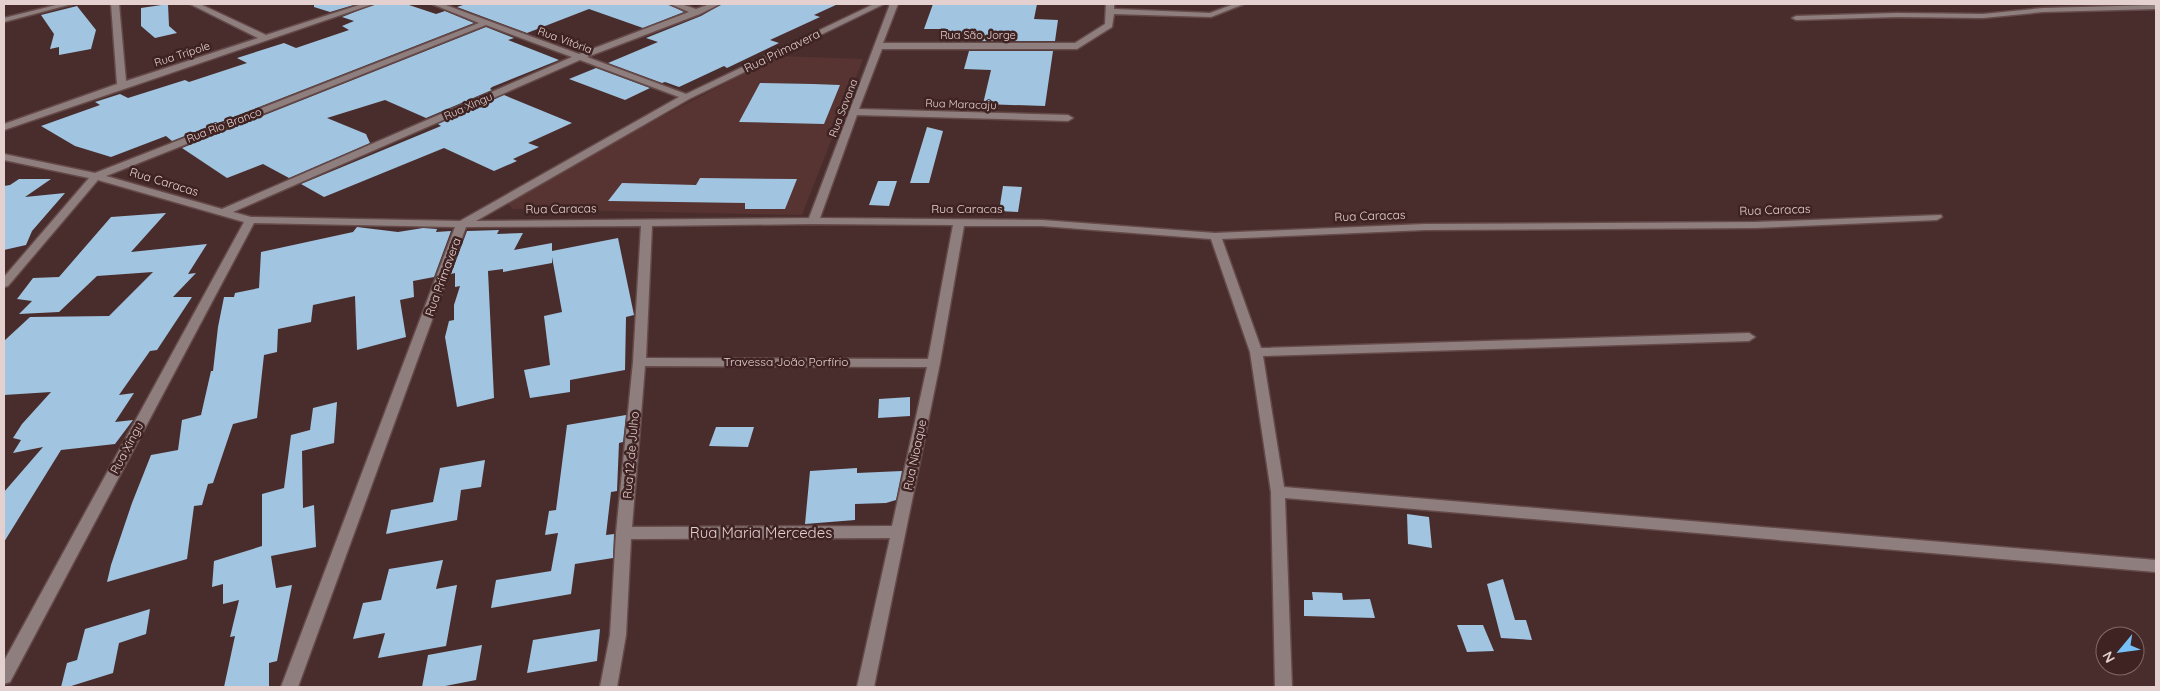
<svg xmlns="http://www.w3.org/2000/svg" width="2160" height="691" font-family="Quicksand,sans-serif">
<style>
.built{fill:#573432}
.building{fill:#a1c4e1}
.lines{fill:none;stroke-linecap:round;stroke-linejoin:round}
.minor-casing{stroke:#654a49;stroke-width:3}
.minor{fill:#8e7f7e;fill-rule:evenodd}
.labels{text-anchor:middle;stroke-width:5;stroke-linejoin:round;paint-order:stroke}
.far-street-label{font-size:11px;fill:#e3d0cf;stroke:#3e2322}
.street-label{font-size:12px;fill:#e3d0cf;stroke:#3e2322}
.near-street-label{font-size:15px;fill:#e3d0cf;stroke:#3e2322}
</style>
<rect width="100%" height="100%" fill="#492d2c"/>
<path class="built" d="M778,56L863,59L802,215L513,209L504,199Z"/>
<path class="building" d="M168,4L169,26L177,33L155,38L141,26V8Z
M314,4H357L330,12L314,7Z
M375,4H406L436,14L445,11L474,23L172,141L166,136L111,157L75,146L41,126L100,105L95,102L120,94L128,98L185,80L189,82L247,63L237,58L284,43L296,48L349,30L342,26L354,21L342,17Z
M466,4H668L684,12L643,28L589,9L527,33L457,7Z
M722,4H838L814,15L820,17L770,40L779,43L727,68L724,66L679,87L665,82L662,83L608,63L658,42L646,38L701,16Z
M933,4H1037L1034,19L1058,20L1055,41H972L973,37H946L948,29H924Z
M77,6L96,30L91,49L59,55V47L50,49L54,34L41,15Z
M486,27L514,38L508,40L559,60L492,87L490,89L492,90L426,118L385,100L327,118L366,134L370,143L289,178L263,164L227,178L182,148Z
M969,51H1053L1045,106L983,104L991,70L964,69Z
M596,68L650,88L625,100L569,79Z
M760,83L813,84L840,85L824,124L739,122Z
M504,95L572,123L528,143L539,147L513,159L517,161L494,171L444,148L324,197L301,184L441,126L438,124Z
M927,127L943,131L929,183H910Z
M700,178L797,179L785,209H745V203L608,201L622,183L696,185Z
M19,179H51L25,197L65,193L32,231L26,245L4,250V186L10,185Z
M878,181H897L889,206L869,205Z
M1003,186L1022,187L1018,212L999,211Z
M166,213L131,252L207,244L188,274L196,273L173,297H192L157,350L150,351L119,395L134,393L115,422L133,420L115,444L61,450L4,542V492L43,447L13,453L21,440L13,438L22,424L51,392L4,395V341L30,317L109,316L153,272L97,276L59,312L19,314L32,301L17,299L33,278L59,277L111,217Z
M357,227L398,232L423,228L437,229L436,232L451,231L434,277L413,281L414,297L400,300L406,337L357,350L355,296L313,305L311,322L278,329L277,352L264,355L257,418L233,424L213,483L208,484L202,505L194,506L187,559L107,582L111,565L132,503L151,455L178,450L182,420L201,415L211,371H213L218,327L224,297H234L235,293L259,288L261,252L353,232Z
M499,230L497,234L523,233L514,250L552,243V251L618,238L634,315L626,317L625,370L570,380V392L530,398L524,370L550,365L544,316L562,312L552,257V263L503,272V269L488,271L494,398L457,407L445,337L449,321L454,320V305L460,286L455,287V273L451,274L467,231Z
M910,397V416L878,418L879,399Z
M337,402L334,443L302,451L303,508L314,505L316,547L271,556L276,588L292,585L277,661L269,663V687H224L235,636L230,637L239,600L223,604V584L212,587L214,561L262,546V494L284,488L291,435L310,430L313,408Z
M626,415L623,442L619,443L617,491L611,492L606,535L614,534L613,558L575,564L571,594L491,608L496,580L551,571L558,533L545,535L549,511L556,510L567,425Z
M716,427H754L748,447L709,446Z
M485,460L481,487L461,490L457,520L386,534L391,510L433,502L440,468Z
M857,468V473L902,471L896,500L886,503L855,504V520L805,524L810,471Z
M1407,514L1429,517L1432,548L1408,544Z
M443,560L436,589L457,585L446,646L378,658L385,633L353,639L363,603L381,600L389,569Z
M1503,579L1515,620H1526L1532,640L1501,638L1487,584Z
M1312,592L1342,593L1343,600L1370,599L1375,618L1304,616V600H1313Z
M150,609L146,634L119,643L113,673L68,687H61L67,663L77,660L85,629Z
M1457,625H1483L1494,651L1467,652Z
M600,629L597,661L527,673L533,640Z
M482,645L476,680L440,687H422L428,655Z"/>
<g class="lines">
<defs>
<path id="minor" d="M60,4H72L4,22V18Z
M111,4H119L126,81L258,38L190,4H200L266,35L362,4H373L4,130V124L117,84Z
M432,4H443L579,54L689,12L670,4H681L696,9L710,4H720L700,14L587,57L686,94L874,4H884L689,99L476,221L809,218L890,4H898L883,43H1075L1105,24L1106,4H1114V9L1210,13L1234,4H1244L1211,17L1114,14L1112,27L1077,49H882L859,109L1068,115L1073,118L1068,121L857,115L820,218L1042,220L1215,233L1425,224L1755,222L1941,215L1942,217L1937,220L1755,228L1425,230L1222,239L1261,348L1749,333L1755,337L1749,341L1263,356L1284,487L2156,560V572L1285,498L1292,687H1275L1271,492L1250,352L1211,239L1042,226H964L940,363L874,687H857L890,538L631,539L626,635L617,687H600L610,635L616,533L633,362L641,226L466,227L298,687H281L455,227L254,223L10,682L4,684V661L244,222L98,180L8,286L4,287V277L89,178L4,160V154L95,173L479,23ZM486,25L572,57L222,209L106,176ZM580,60L679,97L460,221L251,217L233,212ZM813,224L953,225L928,359L646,358L652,226ZM645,366L927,367L892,526L632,527Z
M2156,5V9L2043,12L1983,18L1897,17L1796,20L1792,18L1796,16L1897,13L1983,14L2043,8Z"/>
</defs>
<use href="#minor" class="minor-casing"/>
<use href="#minor" class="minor"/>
</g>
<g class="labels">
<g class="far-street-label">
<text x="978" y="39">Rua São Jorge</text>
<text transform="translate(565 40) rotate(20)" y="4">Rua Vitória</text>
<text transform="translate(182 54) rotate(-18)" y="4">Rua Trípole</text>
<text transform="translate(961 104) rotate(2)" y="4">Rua Maracaju</text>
<text transform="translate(468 106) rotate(-24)" y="4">Rua Xingu</text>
<text transform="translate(843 108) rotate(-69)" y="4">Rua Savana</text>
<text transform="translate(224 125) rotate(-21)" y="4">Rua Rio Branco</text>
</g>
<g class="street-label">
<text transform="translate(782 51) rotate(-26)" y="4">Rua Primavera</text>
<text transform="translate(164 182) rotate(17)" y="4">Rua Caracas</text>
<text transform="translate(561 209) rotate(-1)" y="4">Rua Caracas</text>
<text x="967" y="213">Rua Caracas</text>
<text transform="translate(1775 210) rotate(-2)" y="4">Rua Caracas</text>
<text transform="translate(1370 216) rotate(-2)" y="4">Rua Caracas</text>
<text transform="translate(443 277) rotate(-70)" y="4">Rua Primavera</text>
<text x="786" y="366">Travessa João Porfírio</text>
<text transform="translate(127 448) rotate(-62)" y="4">Rua Xingu</text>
<text transform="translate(631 455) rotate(-85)" y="4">Rua 12 de Julho</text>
<text transform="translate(915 455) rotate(-78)" y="4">Rua Nioaque</text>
</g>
<g class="near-street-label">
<text x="761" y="538">Rua Maria Mercedes</text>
</g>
</g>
<rect width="2160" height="691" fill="none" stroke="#e3d0cf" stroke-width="10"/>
<g transform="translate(2120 651) rotate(241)"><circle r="24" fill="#3e2322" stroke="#806867"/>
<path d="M0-4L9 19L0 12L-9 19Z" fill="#77bff7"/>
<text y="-8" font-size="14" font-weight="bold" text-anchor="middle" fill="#e3d0cf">N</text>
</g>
</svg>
